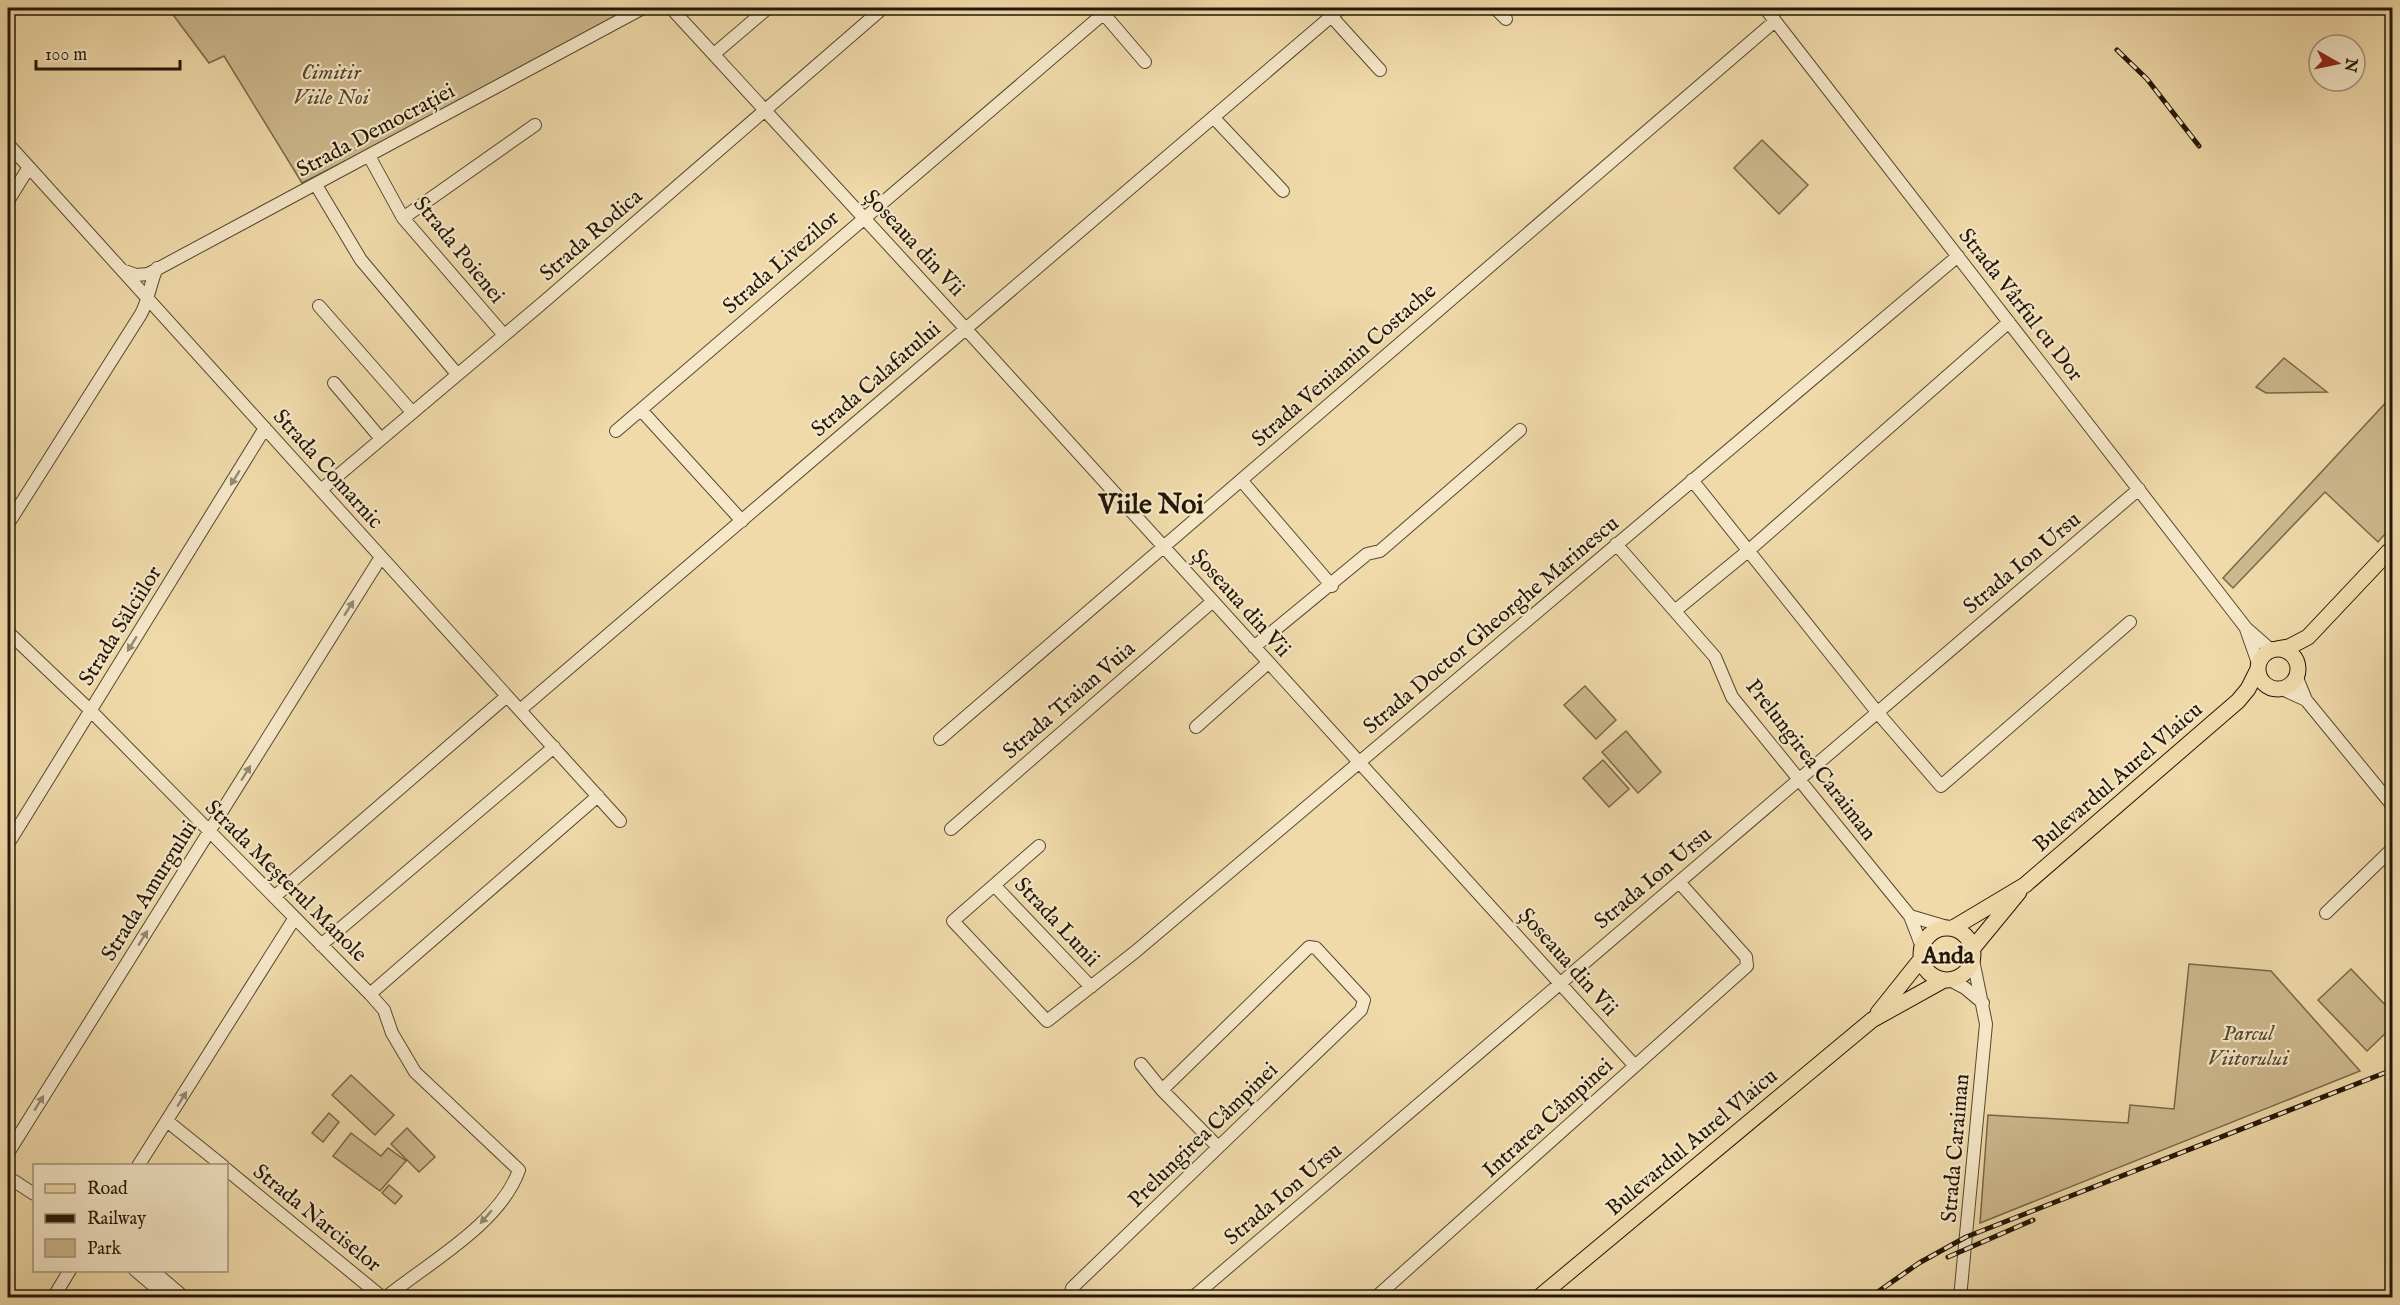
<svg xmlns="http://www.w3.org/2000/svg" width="2400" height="1305" font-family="'IM FELL English',serif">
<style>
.green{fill:#cdb98e;stroke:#78684b;stroke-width:1.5}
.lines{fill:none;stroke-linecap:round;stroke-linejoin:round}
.minor-casing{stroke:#564830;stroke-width:14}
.major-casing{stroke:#231708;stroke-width:17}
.minor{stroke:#f5e7c8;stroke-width:12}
.major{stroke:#f0daaa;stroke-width:15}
.rail-casing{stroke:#231708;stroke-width:5}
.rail{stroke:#f5e7c8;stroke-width:3;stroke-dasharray:9;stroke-linecap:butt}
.oneway{fill:#968972}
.labels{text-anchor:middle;stroke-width:4.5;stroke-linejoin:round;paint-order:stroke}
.park-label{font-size:22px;font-style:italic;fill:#564830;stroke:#f5e7c8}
.street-label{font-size:22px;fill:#231708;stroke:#f5e7c8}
.neighbourhood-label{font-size:24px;font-weight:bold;fill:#231708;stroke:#f5e7c8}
.district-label{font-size:28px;font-weight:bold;fill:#231708;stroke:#f5e7c8}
</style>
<rect width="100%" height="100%" fill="#f0daaa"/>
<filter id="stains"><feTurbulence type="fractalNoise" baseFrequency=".00333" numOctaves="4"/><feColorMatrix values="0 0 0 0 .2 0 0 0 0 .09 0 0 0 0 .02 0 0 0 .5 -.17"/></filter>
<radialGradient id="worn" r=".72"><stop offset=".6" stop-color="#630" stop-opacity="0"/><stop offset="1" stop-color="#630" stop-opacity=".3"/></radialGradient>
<path class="green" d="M168,8H631L405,131L302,183L224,56L209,63Z
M1762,140L1808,185L1779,214L1734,168Z
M2284,358L2327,392L2266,393L2256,387Z
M2392,396V526L2378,542L2325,492L2233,588L2223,578Z
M1585,686L1616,720L1596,739L1564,705Z
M1626,731L1661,772L1638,793L1602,752Z
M1603,760L1629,789L1609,807L1583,778Z
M2189,964L2271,971L2360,1071L1980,1223L1988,1115L2128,1123L2130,1105L2174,1109Z
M2351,969L2392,1012V1027L2367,1051L2318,1000Z
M351,1075L394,1115L375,1135L332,1095Z
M329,1113L339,1122L323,1142L312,1133Z
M407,1128L435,1157L419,1172L391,1144Z
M351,1133L381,1156L388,1148L406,1161L380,1191L333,1156Z
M389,1185L402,1196L395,1204L382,1193Z"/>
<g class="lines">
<defs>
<path id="minor" d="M671,8L965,328L1635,1066
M1495,8L1506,19
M1765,8L2246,628L2271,650
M1103,13L1145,62
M1331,16L1380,70
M714,54L768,8
M1213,117L1283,191
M8,144L620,821
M369,156L403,218L504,335
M316,185L361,260L457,374
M8,201L29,167
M403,218L535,125
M122,270L136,275L148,274L643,8
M319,306L412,412
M334,383L381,439
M641,410L742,521
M616,431L1110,8
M1241,480L1332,586
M1692,480L1877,712L1941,786L2130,622
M322,489L546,300L883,8
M8,524L141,314C149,299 150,283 157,268
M1616,544L1715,657L1732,697L1910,916L1922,947
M1676,610L1748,551L2009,322
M2246,629L2258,663
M8,632L91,711L370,994L384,1010L392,1033L415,1072L519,1170C500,1224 428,1263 385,1298
M1254,647L1367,554L1380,551L1520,430
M2297,678L2306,700L2392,805
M2282,689L2306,700
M520,710L1341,8
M1196,727L1268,663
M940,739L1775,21
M951,829L1213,601
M8,844L265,428
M1039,846L953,921L1047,1021L1135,952L1958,256
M994,885L1091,987
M274,897L507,696
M2326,913L2392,849
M1910,916L1947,927
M321,945L554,747
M1950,980L1965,988L1983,1003
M370,994L598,796
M1141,1064L1162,1090L1218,1147
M167,1121L223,1166
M8,1153L381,557
M138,1166L294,919
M226,1169L383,1298
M8,1177L34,1194
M135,1270L168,1298
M152,1270L185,1298
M53,1298L70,1270
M1070,1298L1072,1288L1361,1010L1364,1000L1316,948L1309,947L1162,1090
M1192,1298L2139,489
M1375,1298L1747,966L1746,957L1679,882
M1960,1298L1986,1024L1973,960"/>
<path id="major" d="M2258 669a20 20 0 1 1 40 0a20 20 0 1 1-40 0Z
M2277,649L2289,647L2308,637L2392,548
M1921 954a26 26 0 1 1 52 0a26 26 0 1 1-52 0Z
M1953,928L2025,885L2238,701L2248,689L2258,669
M1973,948L2019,892
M1878,1013L1922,958
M1538,1298L1872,1020L1944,980"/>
</defs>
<use href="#minor" class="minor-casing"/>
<use href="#major" class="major-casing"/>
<use href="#minor" class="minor"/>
<use href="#major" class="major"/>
<defs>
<path id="rail" d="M2117,50L2147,79L2199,146
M1948,1257L2033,1220
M1869,1298L1919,1263L1966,1237L2392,1070"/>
</defs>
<use href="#rail" class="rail-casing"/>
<use href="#rail" class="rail"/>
</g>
<defs><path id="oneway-solid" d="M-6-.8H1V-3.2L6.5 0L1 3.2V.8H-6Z" transform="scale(1.5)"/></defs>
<g class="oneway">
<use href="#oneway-solid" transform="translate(235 478) rotate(122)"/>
<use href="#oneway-solid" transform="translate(349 608) rotate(-58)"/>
<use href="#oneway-solid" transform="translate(132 644) rotate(122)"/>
<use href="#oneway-solid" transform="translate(246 773) rotate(-58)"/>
<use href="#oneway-solid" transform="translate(143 938) rotate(-58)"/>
<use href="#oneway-solid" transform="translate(182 1099) rotate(-58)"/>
<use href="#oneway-solid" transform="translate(39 1103) rotate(-58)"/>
<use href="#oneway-solid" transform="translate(486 1217) rotate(131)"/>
</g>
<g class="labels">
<g class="park-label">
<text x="331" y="79">Cimitir<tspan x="331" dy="25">Viile Noi</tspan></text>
<text x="2248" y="1040">Parcul<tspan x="2248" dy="25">Viitorului</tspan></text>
</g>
<g class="street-label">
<text transform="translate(375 129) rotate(-28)" y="8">Strada Democrației</text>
<text transform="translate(590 234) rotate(-41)" y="8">Strada Rodica</text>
<text transform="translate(915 242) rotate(47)" y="8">Șoseaua din Vii</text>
<text transform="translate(460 249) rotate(51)" y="8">Strada Poienei</text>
<text transform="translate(780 261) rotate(-41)" y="8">Strada Livezilor</text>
<text transform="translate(2022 304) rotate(52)" y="8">Strada Vârful cu Dor</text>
<text transform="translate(1343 364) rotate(-41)" y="8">Strada Veniamin Costache</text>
<text transform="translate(875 378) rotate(-41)" y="8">Strada Calafatului</text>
<text transform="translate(329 468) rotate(48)" y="8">Strada Comarnic</text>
<text transform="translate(2021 562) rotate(-40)" y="8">Strada Ion Ursu</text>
<text transform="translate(1242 602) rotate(48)" y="8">Șoseaua din Vii</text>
<text transform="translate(1490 624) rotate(-40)" y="8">Strada Doctor Gheorghe Marinescu</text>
<text transform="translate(119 625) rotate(-58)" y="8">Strada Sălciilor</text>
<text transform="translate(1068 699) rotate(-41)" y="8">Strada Traian Vuia</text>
<text transform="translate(1812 759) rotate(52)" y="8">Prelungirea Caraiman</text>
<text transform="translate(2117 776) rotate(-41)" y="8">Bulevardul Aurel Vlaicu</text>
<text transform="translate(1652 877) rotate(-40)" y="8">Strada Ion Ursu</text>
<text transform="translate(287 880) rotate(45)" y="8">Strada Meșterul Manole</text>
<text transform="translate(148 890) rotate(-58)" y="8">Strada Amurgului</text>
<text transform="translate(1058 921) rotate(47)" y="8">Strada Lunii</text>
<text transform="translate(1569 961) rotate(48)" y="8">Șoseaua din Vii</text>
<text transform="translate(1547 1117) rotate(-42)" y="8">Intrarea Câmpinei</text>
<text transform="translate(1202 1134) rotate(-44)" y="8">Prelungirea Câmpinei</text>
<text transform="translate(1691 1141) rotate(-40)" y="8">Bulevardul Aurel Vlaicu</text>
<text transform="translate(1954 1148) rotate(-85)" y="8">Strada Caraiman</text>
<text transform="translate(1282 1193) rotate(-40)" y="8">Strada Ion Ursu</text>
<text transform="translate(318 1217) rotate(39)" y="8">Strada Narciselor</text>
</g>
<g class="neighbourhood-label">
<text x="1948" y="963">Anda</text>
</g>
<g class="district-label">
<text x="1151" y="513">Viile Noi</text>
</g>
</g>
<rect width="2400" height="1305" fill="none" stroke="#f0daaa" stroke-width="30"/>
<rect x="9" y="9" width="2382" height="1287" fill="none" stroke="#231708" stroke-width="3"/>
<rect x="15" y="15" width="2370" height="1275" fill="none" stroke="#231708" stroke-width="1.5"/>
<rect x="33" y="1164" width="195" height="108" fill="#f5e7c8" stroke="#a1947b" stroke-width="1.5"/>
<rect x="45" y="1184" width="30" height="9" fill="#f0daaa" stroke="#a1947b" stroke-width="1.5"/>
<text x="87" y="1194" font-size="18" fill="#231708">Road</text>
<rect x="45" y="1214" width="30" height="9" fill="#231708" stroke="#a1947b" stroke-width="1.5"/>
<text x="87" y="1224" font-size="18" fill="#231708">Railway</text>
<rect x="45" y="1239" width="30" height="18" fill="#cdb98e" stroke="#a1947b" stroke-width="1.5"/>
<text x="87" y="1254" font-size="18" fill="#231708">Park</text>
<g transform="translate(2337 63) rotate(99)"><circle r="28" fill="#f5e7c8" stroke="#a1947b" stroke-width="1.5"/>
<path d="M0-4.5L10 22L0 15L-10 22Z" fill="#8f2418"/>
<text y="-9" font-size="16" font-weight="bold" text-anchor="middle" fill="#231708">N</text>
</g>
<path d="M36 60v9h144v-9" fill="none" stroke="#231708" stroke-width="3"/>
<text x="45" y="60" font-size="18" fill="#231708" stroke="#f5e7c8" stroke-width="4.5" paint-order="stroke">100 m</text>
<rect width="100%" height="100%" filter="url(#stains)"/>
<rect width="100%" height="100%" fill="url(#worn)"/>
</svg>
